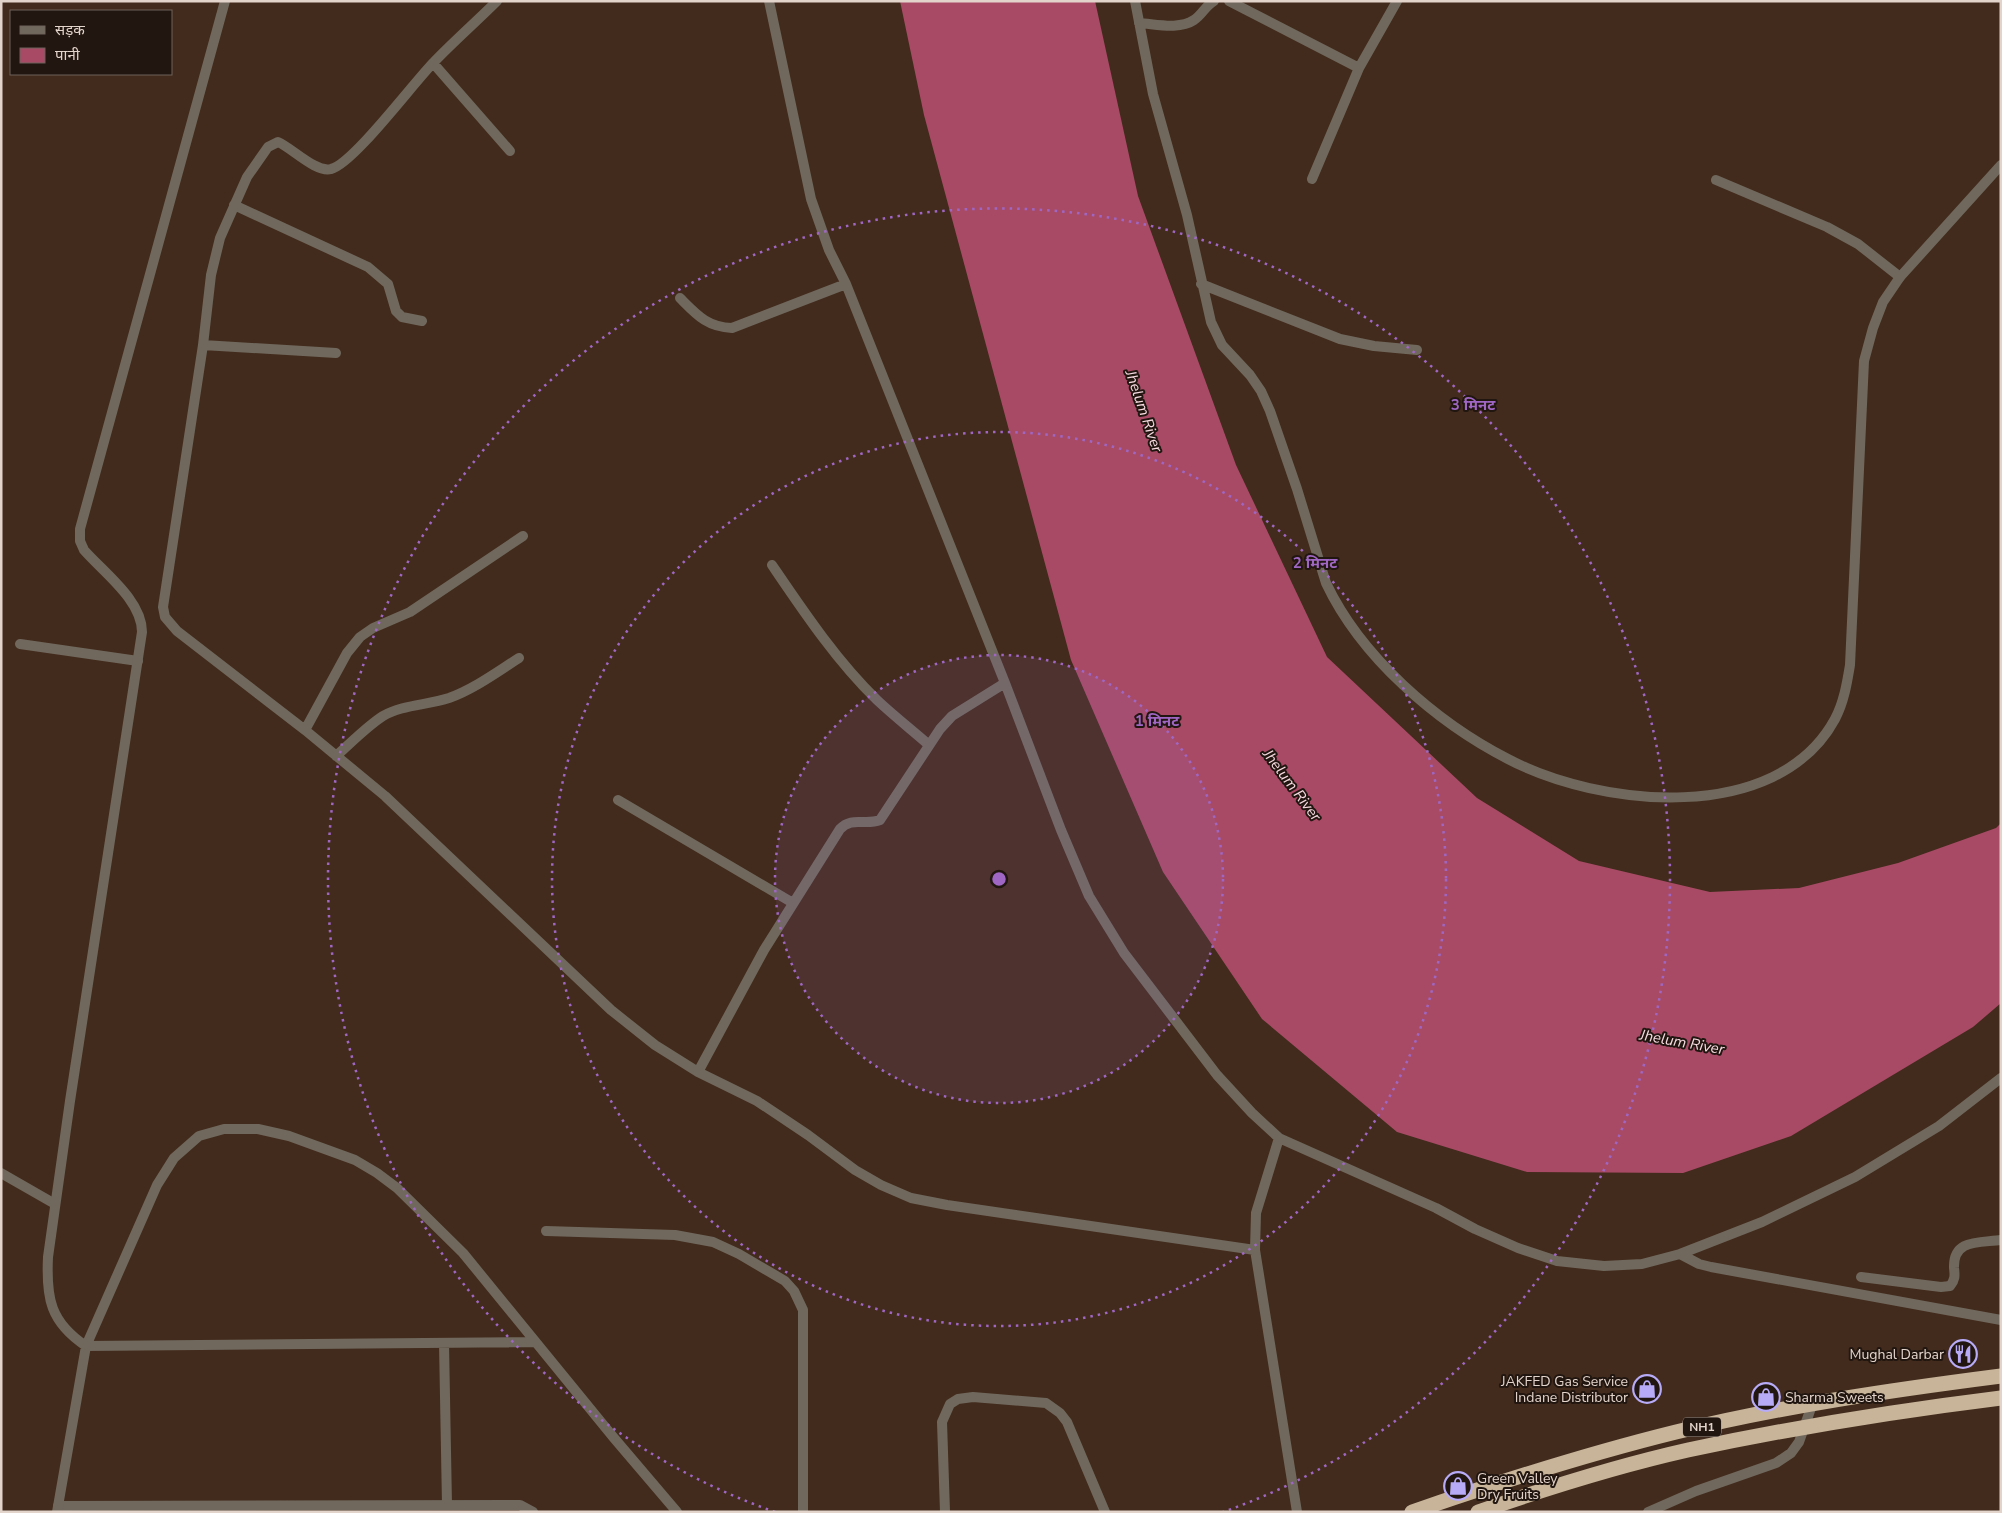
<svg xmlns="http://www.w3.org/2000/svg" width="2002" height="1513" font-family="'Nunito Sans','Noto Sans Devanagari',sans-serif">
<style>
.water{fill:#a84a66}
.lines{fill:none;stroke-linecap:round;stroke-linejoin:round}
.lane{stroke:#70685d;stroke-width:10}
.street{stroke:#70685d;stroke-width:10}
.highway{stroke:#c7b499;stroke-width:15}
.ring{fill:none;stroke:#9f67c3;stroke-width:2.5;stroke-dasharray:2.5 5}
.labels{text-anchor:middle;stroke-width:4;stroke-linejoin:round;paint-order:stroke}
.shield{fill:#211610;stroke:#a99b93;stroke-width:1}
.shield-label{font-size:12px;font-weight:bold;fill:#e3d4cb}
.poi-label{font-size:14px;fill:#e3d4cb;stroke:#211610;text-anchor:end}
.water-label{font-size:15px;font-style:italic;fill:#f7dbe1;stroke:#211610}
.centre{fill:#9f67c3;stroke:#211610;stroke-width:2.5}
.ring-label{font-size:15px;text-anchor:middle;font-weight:bold;fill:#9f67c3;stroke:#211610;stroke-width:4;stroke-linejoin:round;paint-order:stroke}
</style>
<rect width="100%" height="100%" fill="#422b1c"/>
<path class="water" d="M900,1H1095L1138,196L1236,465L1327,657L1477,798L1579,861L1710,892L1799,888L1898,863L1996,828L2001,823V1003L1973,1027L1791,1136L1683,1173L1527,1172L1397,1132L1262,1019L1163,872L1071,660L924,115Z"/>
<g class="lines">
<path class="lane" d="M1716,180L1827,227L1858,244L1900,277
M20,644L138,661
M1,1173L55,1204
M546,1231L675,1235L713,1242L739,1254L785,1281L794,1291L803,1310V1512
M1861,1277L1941,1287L1950,1286C1955,1280 1955,1276 1954,1268C1953,1239 1978,1243 2001,1240
M535,1342L86,1346L157,1185L174,1158L199,1136L224,1129H258L289,1136L355,1160L377,1173L397,1188L463,1253L614,1438L677,1512
M444,1343L447,1505
M58,1506L520,1505L533,1512
M945,1512L942,1422L950,1404L958,1399L973,1397L1046,1403L1060,1413L1067,1422L1105,1512"/>
<path class="street" d="M497,1C476,22 454,41 434,62C414,82 353,164 331,169C316,173 292,148 278,142L268,147L247,177L220,238L211,275L203,345L163,607L165,617L177,631L305,730L385,796L611,1010L655,1045L698,1072L757,1101L808,1135L855,1170L881,1185L911,1198L947,1205L1255,1250
M769,1L811,199L829,250L846,284L1005,683L1061,830L1089,896L1124,953L1217,1075L1252,1113L1279,1138L1436,1208L1475,1229L1518,1248L1557,1261L1604,1266L1642,1264L1680,1254L1762,1222L1855,1177L1939,1126L2001,1078
M1135,1L1153,94L1187,215L1211,322L1222,345L1250,375L1261,391L1270,411L1297,489L1326,583C1361,657 1436,722 1508,759C1599,807 1777,826 1835,719C1844,702 1847,683 1850,665L1864,361L1873,328L1883,302L1900,277L2001,165
M1229,1L1359,68L1397,1
M1139,23C1156,24 1179,30 1194,20C1202,15 1206,5 1214,1
M433,63L510,151
M1312,179L1359,68
M234,205L368,267L388,284L396,311L402,317L422,321
M1201,284L1340,339L1374,346L1417,350
M680,298C697,315 707,327 732,328L846,284
M203,345L336,353
M772,565C804,612 836,660 877,700C894,716 912,730 929,745
M305,730L347,653L360,637L373,628L410,612L523,536
M336,756C351,743 366,727 383,716C401,705 428,705 449,698C474,689 497,672 519,658
M618,800L793,903
M698,1072L764,950L840,829C852,816 865,826 880,820L940,729L952,716L1005,683
M1279,1138L1256,1213L1255,1250L1297,1512
M1680,1254L1699,1264L1711,1267L2001,1320
M57,1512L86,1346C50,1322 46,1298 48,1257L70,1101L142,632C142,600 103,572 84,550L80,541V529L225,1
M1648,1512L1696,1491L1776,1463L1791,1453L1799,1442L1812,1405"/>
<path class="highway" d="M1412,1512C1499,1482 1587,1454 1676,1432C1782,1406 1892,1390 2001,1376
M1478,1512C1547,1488 1617,1466 1688,1450C1791,1428 1896,1411 2001,1398"/>
</g>
<circle cx="999" cy="879" r="224" fill="#9f67c3" fill-opacity=".12"/>
<g class="ring">
<circle cx="999" cy="879" r="224"/>
<circle cx="999" cy="879" r="447"/>
<path d="M775 1512A671 671 0 1 1 1223 1512"/>
</g>
<defs>
<symbol id="restaurant-ring" viewBox="-11 -11 22 22"><circle r="9.5" fill="#211610" stroke="#b7abf8" stroke-width="1.5"/><path d="M-5-6h1v4h1v-4h1v4h1v-4h1v5L-1.5 .5V6h-2V.5L-5-1ZM5-6V6H3V1.5H1.5Q1.5-4 5-6Z" fill="#b7abf8"/></symbol>
<symbol id="shop-ring" viewBox="-11 -11 22 22"><circle r="9.5" fill="#211610" stroke="#b7abf8" stroke-width="1.5"/><path d="M-5-2.5h2.3a2.7 3.5 0 0 1 5.4 0H5L5.5 6h-11ZM-1.5-2.5h3a1.5 2.3 0 0 0-3 0Z" fill="#b7abf8"/></symbol>
</defs>
<g fill-rule="evenodd">
<use href="#restaurant-ring" x="1947" y="1338" width="32" height="32"/>
<use href="#shop-ring" x="1631" y="1373" width="32" height="32"/>
<use href="#shop-ring" x="1750" y="1381" width="32" height="32"/>
<use href="#shop-ring" x="1442" y="1470" width="32" height="32"/>
</g>
<g class="labels">
<rect class="shield" x="1683" y="1417.5" width="38" height="19" rx="4"/>
<g class="shield-label">
<text x="1702" y="1431">NH1</text>
</g>
<g class="poi-label">
<text x="1944" y="1359">Mughal Darbar</text>
<text x="1628" y="1386">JAKFED Gas Service<tspan x="1628" dy="16">Indane Distributor</tspan></text>
<text x="1785" y="1402" text-anchor="start">Sharma Sweets</text>
<text x="1477" y="1483" text-anchor="start">Green Valley<tspan x="1477" dy="16">Dry Fruits</tspan></text>
</g>
<g class="water-label">
<text transform="translate(1144 411) rotate(71)" y="5">Jhelum River</text>
<text transform="translate(1292 785) rotate(53)" y="5">Jhelum River</text>
<text transform="translate(1682 1042) rotate(10)" y="5">Jhelum River</text>
</g>
</g>
<circle cx="999" cy="879" r="8" class="centre"/>
<g class="ring-label">
<text x="1473" y="410">3 मिनट</text>
<text x="1315" y="568">2 मिनट</text>
<text x="1157" y="726">1 मिनट</text>
</g>
<rect width="2002" height="1513" fill="none" stroke="#e3d4cb" stroke-width="5"/>
<rect x="10" y="10" width="162" height="65" fill="#211610" stroke="#6f625b"/>
<rect x="20" y="26" width="25" height="8" fill="#70685d" stroke="#6f625b"/>
<text x="55" y="35" font-size="15" fill="#e3d4cb">सड़क</text>
<rect x="20" y="48" width="25" height="15" fill="#a84a66" stroke="#6f625b"/>
<text x="55" y="60" font-size="15" fill="#e3d4cb">पानी</text>
</svg>
